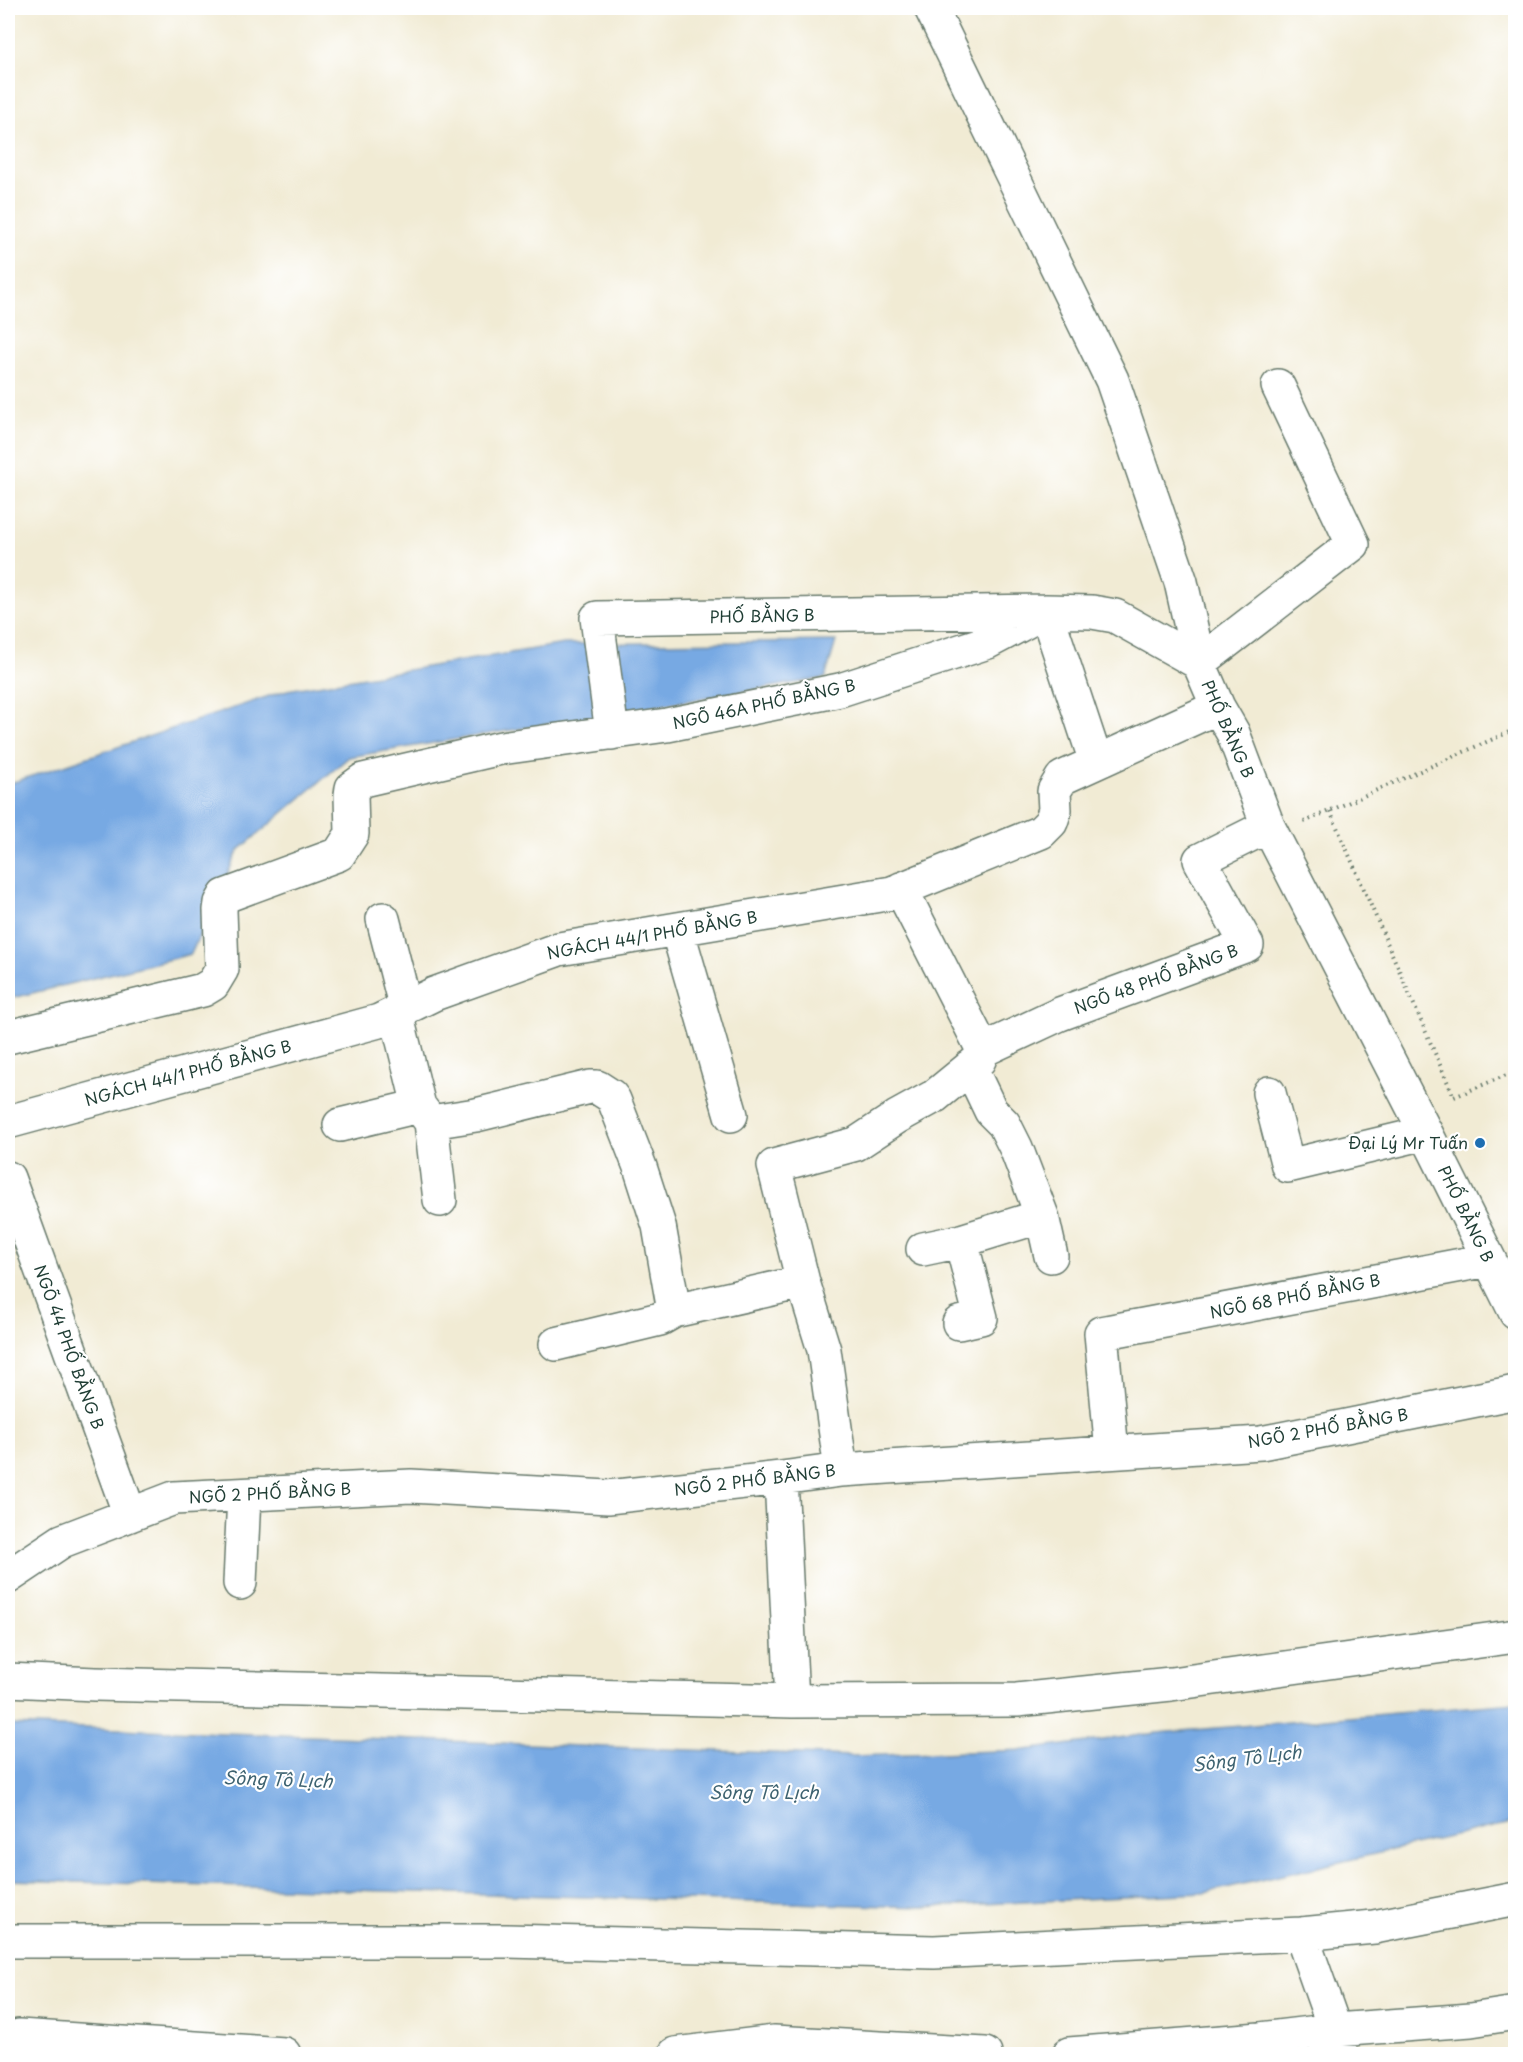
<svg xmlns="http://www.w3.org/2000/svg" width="1523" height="2062" font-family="'Playpen Sans',sans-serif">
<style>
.water{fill:#77a9e3;stroke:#4b738c;stroke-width:1.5}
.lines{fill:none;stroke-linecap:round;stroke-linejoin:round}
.minor-casing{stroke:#687a6c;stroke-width:36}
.path{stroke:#687a6c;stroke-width:4;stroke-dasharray:1.5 4.5;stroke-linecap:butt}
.minor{stroke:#fff;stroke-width:33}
.poi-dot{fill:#1f6fb2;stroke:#fff;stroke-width:2}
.labels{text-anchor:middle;stroke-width:4.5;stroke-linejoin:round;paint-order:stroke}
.street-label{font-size:16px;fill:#1f3d34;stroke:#fff}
.poi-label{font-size:16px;fill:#1f3d34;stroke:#fff;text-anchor:end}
.water-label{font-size:18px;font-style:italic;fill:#3e6371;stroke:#fff}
</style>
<rect width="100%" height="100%" fill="#fff"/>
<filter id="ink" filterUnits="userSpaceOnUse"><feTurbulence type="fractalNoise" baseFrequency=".0167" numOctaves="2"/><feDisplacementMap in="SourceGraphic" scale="12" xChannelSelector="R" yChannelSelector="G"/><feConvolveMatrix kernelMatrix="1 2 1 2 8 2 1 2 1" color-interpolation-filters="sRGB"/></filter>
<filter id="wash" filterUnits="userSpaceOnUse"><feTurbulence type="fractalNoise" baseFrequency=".008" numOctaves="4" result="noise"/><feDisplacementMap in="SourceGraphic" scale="24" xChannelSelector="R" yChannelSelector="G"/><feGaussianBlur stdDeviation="1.35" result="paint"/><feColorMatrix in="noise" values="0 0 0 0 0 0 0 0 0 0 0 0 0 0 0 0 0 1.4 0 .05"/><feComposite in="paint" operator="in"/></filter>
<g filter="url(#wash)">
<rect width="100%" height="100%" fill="#f1ebd4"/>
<path class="water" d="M836,641L825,678L349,757L238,851L191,954L8,999V784L287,690L564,644Z
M1515,1703V1822L1204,1893L922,1907L8,1880V1725L853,1756L1025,1750L1157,1733Z"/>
</g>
<g filter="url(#ink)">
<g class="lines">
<defs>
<path id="minor" d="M931,8L1112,380L1181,582L1199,663L1218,707L1233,733L1268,826L1426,1133L1516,1313
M1199,663L1353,544L1278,386
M612,733L597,618L1046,611L1092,612L1115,616L1199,663
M901,889L983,1050
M383,919L406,1009
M677,929L731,1115
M396,1013L419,1106L431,1122L476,1115L590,1087H597L611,1096L614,1100L640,1167L659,1226L674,1311
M8,1037L203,990L213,984L222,969L220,910L221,903L225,896L339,854L352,834L351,795L352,788L363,780L501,748L667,725L840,690L988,642L1046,611L1096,762
M983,1050L1060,1014L1247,945L1200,860L1268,826
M970,1067L991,1111L1004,1124L1016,1148L1042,1216L1051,1256
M1269,1093L1288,1166L1426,1133
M8,1122L379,1021L434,994L559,949L892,893L1041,832L1051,822L1055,810L1054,791L1062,778L1218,707
M431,1122L440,1200
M340,1125L419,1106
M8,1178L130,1515
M923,1249L961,1241L1042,1216
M959,1323L981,1318L961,1241
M556,1344L660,1319L674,1311L803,1282
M1112,1452L1101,1333L1488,1260
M841,1470L824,1350L803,1282L774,1166L856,1144L897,1117L935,1096L979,1060L983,1050
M781,1478L792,1701
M8,1577L62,1541L174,1498L411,1486L608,1497L781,1478L841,1470L1261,1443L1516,1392
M240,1583L244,1495
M8,1680L95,1684L792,1701L1017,1700L1171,1684L1516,1636
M1301,1934L1335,2030L1341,2054
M8,1941H507L934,1952L1301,1934L1374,1927L1516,1899
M8,2040L19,2036L284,2054
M675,2054L774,2042L985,2054
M1069,2054L1260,2039L1335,2030L1471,2020L1516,2013"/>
</defs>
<use href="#minor" class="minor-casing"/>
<path class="path" d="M1330,811L1454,1097L1516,1071
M1304,822L1516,729"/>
<use href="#minor" class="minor"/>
</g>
</g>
<circle class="poi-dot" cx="1480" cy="1143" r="6"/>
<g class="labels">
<g class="street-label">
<text transform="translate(762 616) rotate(-1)" y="6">PHỐ BẰNG B</text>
<text transform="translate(764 704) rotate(-12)" y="6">NGÕ 46A PHỐ BẰNG B</text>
<text transform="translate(1228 729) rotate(66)" y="6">PHỐ BẰNG B</text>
<text transform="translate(652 935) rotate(-10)" y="6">NGÁCH 44/1 PHỐ BẰNG B</text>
<text transform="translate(1156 979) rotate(-20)" y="6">NGÕ 48 PHỐ BẰNG B</text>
<text transform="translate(188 1073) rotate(-15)" y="6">NGÁCH 44/1 PHỐ BẰNG B</text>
<text transform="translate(1466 1214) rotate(64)" y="6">PHỐ BẰNG B</text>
<text transform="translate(1295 1296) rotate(-11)" y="6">NGÕ 68 PHỐ BẰNG B</text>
<text transform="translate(69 1347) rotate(70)" y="6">NGÕ 44 PHỐ BẰNG B</text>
<text transform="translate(1328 1428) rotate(-10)" y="6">NGÕ 2 PHỐ BẰNG B</text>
<text transform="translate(755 1480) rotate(-7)" y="6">NGÕ 2 PHỐ BẰNG B</text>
<text transform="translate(270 1493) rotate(-3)" y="6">NGÕ 2 PHỐ BẰNG B</text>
</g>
<g class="poi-label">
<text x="1468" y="1149">Đại Lý Mr Tuấn</text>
</g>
<g class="water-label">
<text transform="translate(1247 1759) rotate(-7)" y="6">Sông Tô Lịch</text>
<text transform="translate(278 1780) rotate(2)" y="6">Sông Tô Lịch</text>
<text x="764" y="1799">Sông Tô Lịch</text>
</g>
</g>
<rect width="1523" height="2062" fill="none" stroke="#fff" stroke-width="30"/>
</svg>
